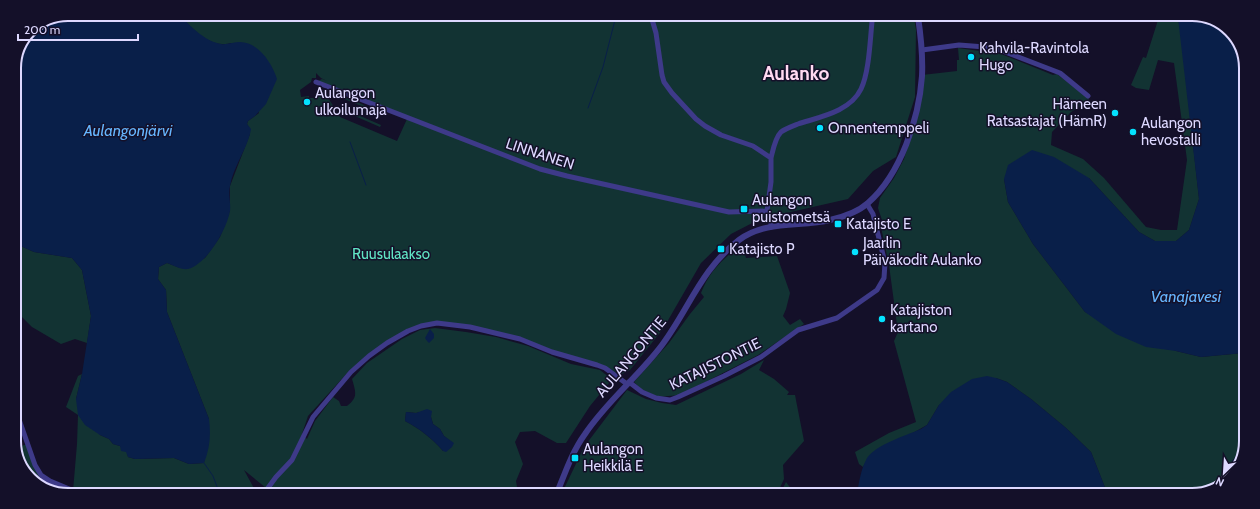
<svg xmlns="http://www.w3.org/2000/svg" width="1260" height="509" font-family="Cabin,sans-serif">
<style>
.green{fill:#123333;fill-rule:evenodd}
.water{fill:#091f49}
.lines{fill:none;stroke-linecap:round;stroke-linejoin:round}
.stream{stroke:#091f49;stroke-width:1}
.minor{stroke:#3e3a89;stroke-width:5}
.tertiary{stroke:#3e3a89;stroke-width:6}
.poi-dot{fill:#04e2ff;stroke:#141029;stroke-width:1.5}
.labels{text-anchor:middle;stroke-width:3;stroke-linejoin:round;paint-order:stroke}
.poi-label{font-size:15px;fill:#ddd8ff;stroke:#141029;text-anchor:start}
.street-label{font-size:15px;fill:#ddd8ff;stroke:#141029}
.park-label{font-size:15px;fill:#60e3c4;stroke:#141029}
.water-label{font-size:16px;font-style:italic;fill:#66b6ff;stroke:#141029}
.district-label{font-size:19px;font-weight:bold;fill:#ffdaf1;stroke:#141029}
.rim{fill:none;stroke:#ddd8ff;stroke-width:2}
</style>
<rect width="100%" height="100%" fill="#141029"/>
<path class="green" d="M178,14L914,17L916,30L915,97L896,157L873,171L848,199L760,219L731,234L701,263L663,329L630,370L620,375L607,368L553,351L534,343L436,321L407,330L350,370L308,416L302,434L307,439L315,421L333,397L339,401L341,406H347C358,397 356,393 352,379L367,363L402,339L420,330L435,328L466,332L496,337L528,346L571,364L600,370L610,378L609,383L590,406L566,443H557L535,431L520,432L515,442L523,464L516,481L518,493L271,492L244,470L256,492L73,491L77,444L78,415L66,407L78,376L82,374L76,399L100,435L109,439L113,444L120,446L127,452L128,457L135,459L174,458L189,464L204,463L209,419L167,312L166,290L158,279L159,267L167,263L180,268L205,258L220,237L227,219L230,210V186L250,134V129L247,124L248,121L259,113L231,43C229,43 225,45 222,44C204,43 190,26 178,14ZM316,73L321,78L327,81L322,79L316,82L407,119L397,141L340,117C335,111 333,104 327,97L328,95L326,92L321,90L317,92L315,98H309V96L301,97L300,90L311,82L312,78H316ZM406,412L416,413L420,412L431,417L433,424L440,429L444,436L453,443L443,451C432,438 420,429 405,421Z
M1157,18H1178L1181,35L1199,199L1189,230L1176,241H1155L1139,232L1089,178L1004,179L1008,202L1033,244L1085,312L1176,351L1201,357L1243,353L1242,451C1232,457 1228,470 1221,479C1214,488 1203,492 1193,495H1108L1091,452L1066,428L1031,399L1007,382L996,378L939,405L927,425L868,458L863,467L859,464L855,452L889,433L916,422L894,341L898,332L889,265L881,227L882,220L878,208L880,198L894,178L904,159L909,143L922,75L957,71V60H959L958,48L1001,54L1053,75L1057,74L1089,99L1088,102L1071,112L1052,132L1051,145L1083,159L1104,178L1146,227L1161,230H1177L1187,160L1174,63L1158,60L1149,90L1136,88L1131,85L1143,57L1146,58L1158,20Z
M340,95L385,114L384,115L339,97Z
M342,108L381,125L380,127L341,110Z
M14,243L34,252L72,258L82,270L91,316L87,343L75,339L61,344L32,327L19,314L14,304Z
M742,245L746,258L777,256L790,293L786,309L783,316L790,325L800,319L804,324L758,355L680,395L658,397L641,389L634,382L669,343L690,314L704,297L701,293C709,272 724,257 742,245Z
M764,360L759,370L774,379L789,392L787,395H795L804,441L783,465L784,479L777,494L562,493L584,447L627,390L646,399L662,403L676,405L741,374Z
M28,444L41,475L38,484L25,474L15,449L17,447Z
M786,482L795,494H780Z"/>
<path class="water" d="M68,14H178C191,26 204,41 221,44C227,45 234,42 240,42C258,42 272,63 277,79L266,104L255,116L248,121L247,124L251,129L250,134C245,152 233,168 230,186C228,194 231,203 230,211C227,229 207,264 188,269C181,270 173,265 167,263L159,267L158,279L166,290L167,312L209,419C211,435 210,448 204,463L189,464L174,458L135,459L128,457L126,452L121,451L120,446L113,444L109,439L100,435L85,425L78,415L76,399L82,374L91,316L82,270L72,258L34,252L14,243V64L30,30Z
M1178,18H1213L1235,35L1246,64L1243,353L1201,357L1176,351L1146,347L1116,334L1085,312L1033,244L1008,202L1004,179L1008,165L1032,150L1054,157L1089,178L1139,232L1155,241H1176L1189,230L1199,199Z
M430,329L434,334V338L429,343L427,341L425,338Z
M987,376L996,378L1007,382L1031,399L1066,428L1091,452L1108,495L857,494C859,482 861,469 867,458C877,444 905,436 921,429L927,425L939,405L951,392L972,379Z
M427,409L432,411L431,417L433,424L440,429L444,436L454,443L452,447L446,452L443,451C432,438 420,429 405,421L406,412L416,413Z
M1242,451V462L1222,486L1201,492L1218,483L1236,456Z"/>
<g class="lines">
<path class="stream" d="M588,108L603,67L616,16
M350,142L366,185
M204,463L213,476L219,492"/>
<path class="minor" d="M651,16L656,33L662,75L664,82L672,93L696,119L705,126L721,135L753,146L771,158C773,150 775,138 781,132C785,129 793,126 798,124C819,117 850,112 861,89C869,73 870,41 872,22V17
M922,50L959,45L985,47L1000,50L1060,73L1088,96
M316,82L540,169L567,176L729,212L767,211
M771,158V182L767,211L771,219V227
M629,382L642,392L656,398L670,400L678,397L724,376L761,357L798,330L837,318L877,290L884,278L885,263L873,214L867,204
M14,405L35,465L41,475L50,481L74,491
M33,480L50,481
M265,492L276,477L292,460L313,417L351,372L369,356L387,343L408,331L421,326L437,323L470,327L520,339L552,352L597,365L605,368L627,384"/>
<path class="tertiary" d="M557,493C565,473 572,452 585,434C607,401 638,377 662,345C689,309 701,269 739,240C766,220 800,227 830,220C843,217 858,212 868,203C901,174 919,118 922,76C923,56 921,37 918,17"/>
</g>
<g class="poi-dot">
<circle cx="971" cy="57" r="4"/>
<circle cx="307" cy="102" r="4"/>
<circle cx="1115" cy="113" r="4"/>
<circle cx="820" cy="128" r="4"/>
<circle cx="1133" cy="132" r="4"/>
<rect x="740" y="205" width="8" height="8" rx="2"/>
<rect x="834" y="220" width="8" height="8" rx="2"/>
<rect x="717" y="245" width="8" height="8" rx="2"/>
<circle cx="855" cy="252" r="4"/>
<circle cx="882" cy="319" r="4"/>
<rect x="571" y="454" width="8" height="8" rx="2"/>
</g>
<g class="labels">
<g class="poi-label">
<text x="979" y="53">Kahvila-Ravintola<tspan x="979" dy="17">Hugo</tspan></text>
<text x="315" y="98">Aulangon<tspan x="315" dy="17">ulkoilumaja</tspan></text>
<text x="1107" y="109" text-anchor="end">Hämeen<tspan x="1107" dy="17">Ratsastajat (HämR)</tspan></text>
<text x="1141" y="128">Aulangon<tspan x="1141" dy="17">hevostalli</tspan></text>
<text x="828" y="133">Onnentemppeli</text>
<text x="752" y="205">Aulangon<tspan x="752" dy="17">puistometsä</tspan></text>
<text x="846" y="229">Katajisto E</text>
<text x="863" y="248">Jaarlin<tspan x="863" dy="17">Päiväkodit Aulanko</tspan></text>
<text x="729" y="254">Katajisto P</text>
<text x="890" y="315">Katajiston<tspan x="890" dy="17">kartano</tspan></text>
<text x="583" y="454">Aulangon<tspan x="583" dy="17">Heikkilä E</tspan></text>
</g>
<g class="street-label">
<text transform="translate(540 154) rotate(18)" y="5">LINNANEN</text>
<text transform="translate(631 357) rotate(-50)" y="5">AULANGONTIE</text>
<text transform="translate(715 364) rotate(-26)" y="5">KATAJISTONTIE</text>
</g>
<g class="park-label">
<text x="391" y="259">Ruusulaakso</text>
</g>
<g class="water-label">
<text x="128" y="136">Aulangonjärvi</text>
<text x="1186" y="302">Vanajavesi</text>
</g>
<g class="district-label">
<text x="796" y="80">Aulanko</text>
</g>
</g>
<path d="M0 0H1260V509H0ZM68 21H1192A47 47 0 0 1 1239 68V441A47 47 0 0 1 1192 488H68A47 47 0 0 1 21 441V68A47 47 0 0 1 68 21Z" fill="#141029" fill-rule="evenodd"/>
<path class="rim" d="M68 21H1192A47 47 0 0 1 1239 68V441A47 47 0 0 1 1192 488H68A47 47 0 0 1 21 441V68A47 47 0 0 1 68 21Z"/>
<g transform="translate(1224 473) rotate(205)" stroke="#141029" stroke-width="3" paint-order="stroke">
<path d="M0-3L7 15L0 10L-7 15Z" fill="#ddd8ff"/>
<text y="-6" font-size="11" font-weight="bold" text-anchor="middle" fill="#ddd8ff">N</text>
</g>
<path d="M18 34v6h120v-6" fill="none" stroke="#ddd8ff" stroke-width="2"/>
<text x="24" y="34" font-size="12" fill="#ddd8ff" stroke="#141029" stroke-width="3" paint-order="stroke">200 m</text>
</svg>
